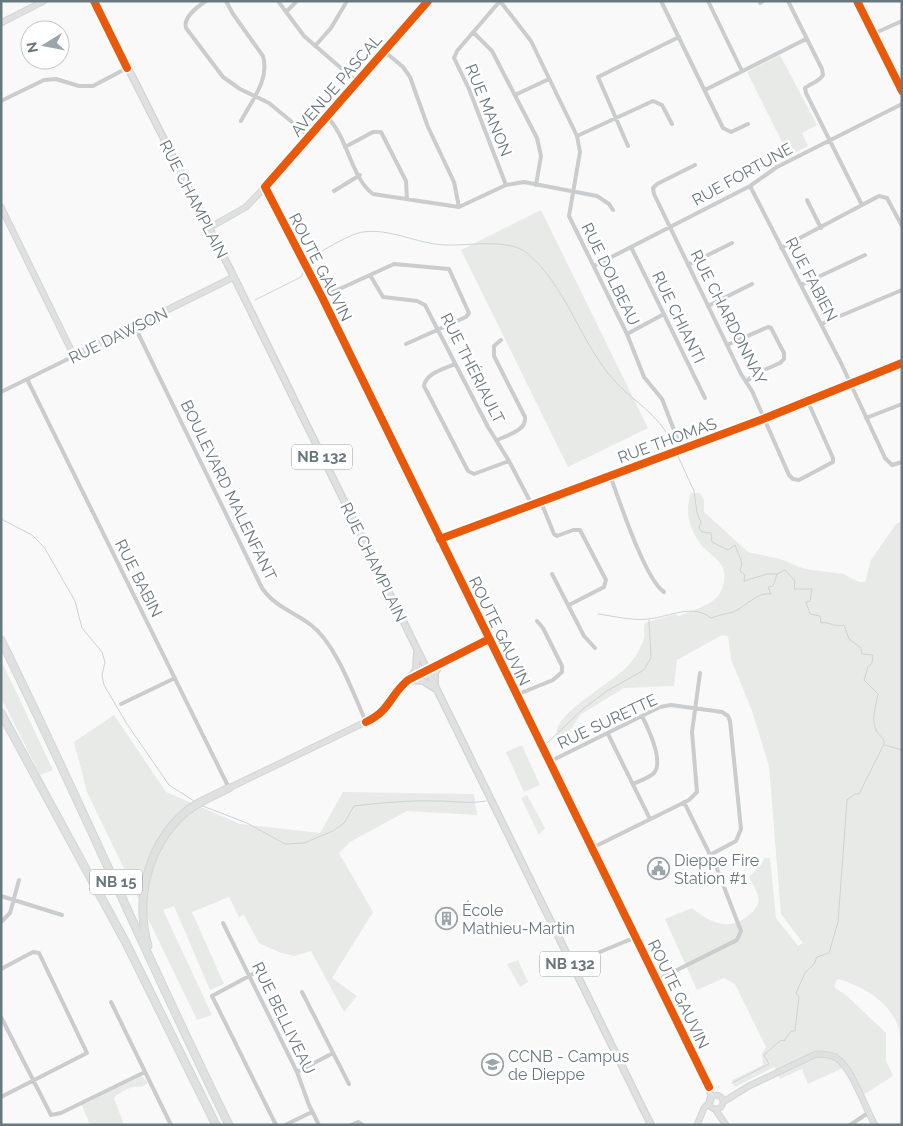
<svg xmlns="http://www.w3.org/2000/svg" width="903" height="1126" font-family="Raleway,sans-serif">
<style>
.green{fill:#e8eae7}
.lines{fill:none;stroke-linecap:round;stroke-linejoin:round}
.stream{stroke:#ccd3d5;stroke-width:1}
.secondary-casing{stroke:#d4d5d6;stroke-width:7}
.primary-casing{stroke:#d4d4d5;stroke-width:8}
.highway-casing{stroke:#d4d5d5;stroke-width:9}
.street{stroke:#cacccd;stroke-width:4}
.secondary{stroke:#dfe0e0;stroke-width:5}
.primary{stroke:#dfe0e0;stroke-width:5.5}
.highway{stroke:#dfe0e0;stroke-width:7}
.cycleway-casing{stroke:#fff;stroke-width:11}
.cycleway{stroke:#e8590c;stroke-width:8}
.labels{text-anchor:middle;stroke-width:5;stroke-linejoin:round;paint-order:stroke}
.shield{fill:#fff;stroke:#95a0a5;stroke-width:1}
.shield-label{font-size:15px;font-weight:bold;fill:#68787f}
.street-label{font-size:16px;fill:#68787f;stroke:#fff}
.poi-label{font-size:16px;fill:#68787f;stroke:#fff;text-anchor:start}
</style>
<rect width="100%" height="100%" fill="#f9f9f9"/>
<path class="green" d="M780,55L817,125L802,133L808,146L789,156L747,72Z
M541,210L648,428L568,467L461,250Z
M691,493H700L704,500V512L748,552L780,559L805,569L843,574L859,582H865L871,560L896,524L902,521V1054C900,1045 901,1035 898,1026C889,1001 861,985 837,979L834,987L847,996L886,1033V1061L893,1076L860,1097L845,1067L808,1084L802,1069L780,1079L774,1067L735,1087L732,1080L763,1065L762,1054L766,1047L735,984L724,978L697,990L665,919L692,908C710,923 729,932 749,915C752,913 757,907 758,903C761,895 752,884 749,877L763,862L764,858H770L776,918L798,946L803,943L781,914L769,766L752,711L731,659L728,636L722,635L677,660L674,686L624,688L580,715L572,728L560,737L557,736C551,713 618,681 631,662C636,656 642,646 644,638C645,633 643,629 645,623L675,614L679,616C691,611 706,607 716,598C724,591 727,575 722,566C718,559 709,553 703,547C690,532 684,512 691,493Z
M1,660L53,770L40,775L1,697Z
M114,715L166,792L240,824L320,833L343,792L474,794L477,815L407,811L350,842L339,853L373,912L332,978L357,996L344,1012L311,951L294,956L279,952L259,943L244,915L239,917L229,897L192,912L224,984L210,990L174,906L163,910L212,1015L197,1020L87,792L74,742Z
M522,745L540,785L524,792L506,752Z
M527,795L545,828L539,835L521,798Z
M518,960L528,982L520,987L507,964Z
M142,1076L148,1083L142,1087C131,1086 121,1091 114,1098L124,1125H90L82,1105Z"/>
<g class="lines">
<path class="stream" d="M308,263C313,254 352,233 363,232C390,228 418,244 445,245C468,246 508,238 527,253C565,284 580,341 612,378C627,396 650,409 664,429C668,435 671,442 674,449
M255,300L301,277L305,269
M676,452L694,491L697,513L701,522L699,528L702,532L711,533L712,542L728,550L735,545L742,563L740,571L745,575L744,581L767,574H777
M1,519L32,535L44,547L75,601L82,628L102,652L105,662L102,675L104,685L127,724L169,785L194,801
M598,614C614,616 632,621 648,619C670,617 692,603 711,618C718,615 726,614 733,612C746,607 756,592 771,594L768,587L773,586L777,574L785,570L795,581L794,589H812L810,601L806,602L810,614L820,616L821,623C829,621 835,628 844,625L849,639L861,648L862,654L873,655L872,663L868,667L864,680L878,694C876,705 871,721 876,730C879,736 884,737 884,744L859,794H855L847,800L838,922L829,953L817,957L814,964L805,973L796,993L799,997L795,1031H791L784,1041L781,1040L764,1055L769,1064L732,1083
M545,745L583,709L607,691L644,670L651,658L649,620
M885,745L902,750
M200,805L247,823L285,844L304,843L333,831L344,823L354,806C381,803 408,800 436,801C454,801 468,804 486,801"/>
<defs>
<path id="secondary" d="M857,1L902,91
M1,23L44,1
M265,187L322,297L709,1087L711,1099
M1,207L74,356L234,277
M209,228L246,207L265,187L428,1
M440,539L763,419L902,363
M229,788L378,716L408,680L489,639
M709 1102a7 7 0 1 1 14 0a7 7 0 1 1-14 0Z
M723,1102L749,1086L816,1054C823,1054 829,1054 835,1057C851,1065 865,1108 875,1125
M715,1109L726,1125
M697,1125L704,1108L710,1102"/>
<path id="primary" d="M94,1L234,277L651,1125
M408,680L416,670L417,653
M408,680L423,681L436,689
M435,682V673L441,663"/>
<path id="highway" d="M1,640C80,800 150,965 229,1125
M1,713L126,943L216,1125
M148,946C135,899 147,849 182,815C195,803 213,796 229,788"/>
</defs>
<use href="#secondary" class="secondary-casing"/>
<use href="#primary" class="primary-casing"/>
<use href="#highway" class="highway-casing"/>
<path class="street" d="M206,1C197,7 183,17 186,28L223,77L240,89L269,103L310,137
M226,1L233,14L263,56C270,79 252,100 241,121
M278,1L304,36L357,82
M500,1L531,41L577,136L580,152L569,216L627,334L644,377L662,399L681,448
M500,1L457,51L454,58L469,89L506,185
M661,1L723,128L731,132L748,124
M708,1L742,71
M788,1L822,69L823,75C819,82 811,83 805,88L806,93L862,205
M760,3L763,1
M286,12L297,1
M473,32L492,51L537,138L541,156L536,185
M873,34L902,21
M315,46L331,28L347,1
M384,51L403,67L410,77L428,127L454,182L459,207
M705,90L806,39
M515,95L549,79
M1,101L44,80L56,79L79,86H93L127,68
M327,117C348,137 351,178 373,194L459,207L506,185L524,182L597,196L609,204L613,210
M577,136L653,101L662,105L672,124
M628,146L598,77L679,37
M345,147L373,132H381L406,181L407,199
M695,165L657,184L653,188L654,194L741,374L752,391L789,475L793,479L799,480L833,462V458L808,402
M750,186L841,363L885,458L892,465L902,462
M334,191L360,175
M807,200L821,228
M631,247L705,398
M781,248L879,196L887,198L902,226
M688,265L732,243
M594,266L750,186L777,167L902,104
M370,275L383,297L417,301L425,305L488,427L509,461L532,505
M801,285L865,255
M322,297L394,264L449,269L469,313L466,317L406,344
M708,306L752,284
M821,324L902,290
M135,327L262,588C275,607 294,612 311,625C336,644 353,693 366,722
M627,334L664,314
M727,345L768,327L771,328L784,353V359L780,363L755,374L746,382
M455,364C444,369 426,373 424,386L468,471L474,474L509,461
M27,379L229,788
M1,392L74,356
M866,418L902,404
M497,440C508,435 527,430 525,417L494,356V346L501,340
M610,475C619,500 645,579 664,592
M541,502L554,534L557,536L573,530H580L606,580L604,587L569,605
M552,574L584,636L595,648
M516,695L553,680L562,672V666L543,628L537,621
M121,704L175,678
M608,734L650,819
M549,762L660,707L671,705L722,712L728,716L730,721L741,829L736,841L710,855
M633,784C639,781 649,778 654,773C664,761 648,728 642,716
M592,848L689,800L697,792L692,732L700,673
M1,896L62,915
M1,922L10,913L19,880
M223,923L297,1072L309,1105L319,1125
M571,964L636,937
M264,968L212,996L276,1125
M1,969L33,952L39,953L87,1053L1,1097
M657,980L737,940L741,931L717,869L684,802
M302,992L349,1084
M111,1002L171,1125
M1,1017L51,1115L61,1113L145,1072
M297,1072L333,1053
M285,1125L312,1112
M351,1125L358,1122L363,1125
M850,1125L868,1113"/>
<use href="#secondary" class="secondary"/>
<use href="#primary" class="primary"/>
<use href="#highway" class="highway"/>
<defs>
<path id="cycleway" d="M94,1L127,68
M428,1L265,187L322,297L709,1087
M857,1L902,91
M440,539L763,419L902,363
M366,722C391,710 389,696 408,680L489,639"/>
</defs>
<use href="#cycleway" class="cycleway-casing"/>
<use href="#cycleway" class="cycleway"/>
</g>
<defs>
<symbol id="civic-ring" viewBox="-11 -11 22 22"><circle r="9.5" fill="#fff" stroke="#9ba5aa" stroke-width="1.5"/><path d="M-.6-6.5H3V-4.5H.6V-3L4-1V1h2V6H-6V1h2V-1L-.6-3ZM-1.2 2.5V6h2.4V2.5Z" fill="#9ba5aa"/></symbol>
<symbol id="building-ring" viewBox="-11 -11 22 22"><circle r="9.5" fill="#fff" stroke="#9ba5aa" stroke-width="1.5"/><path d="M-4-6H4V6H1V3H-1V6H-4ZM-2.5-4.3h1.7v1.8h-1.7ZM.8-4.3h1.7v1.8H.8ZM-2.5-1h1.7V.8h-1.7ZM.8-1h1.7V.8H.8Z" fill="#9ba5aa"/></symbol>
<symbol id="university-ring" viewBox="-11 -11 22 22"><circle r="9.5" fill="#fff" stroke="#9ba5aa" stroke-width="1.5"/><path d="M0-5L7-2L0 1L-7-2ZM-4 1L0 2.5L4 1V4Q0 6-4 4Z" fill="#9ba5aa"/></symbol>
</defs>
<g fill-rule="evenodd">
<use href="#civic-ring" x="646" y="856" width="25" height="25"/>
<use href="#building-ring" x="434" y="906" width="25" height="25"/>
<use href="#university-ring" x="480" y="1052" width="25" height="25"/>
</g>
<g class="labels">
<g class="shield">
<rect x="292" y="444.5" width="60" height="25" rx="4"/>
<rect x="90" y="869.5" width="52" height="25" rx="4"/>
<rect x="540" y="951.5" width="60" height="25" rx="4"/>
</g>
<g class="shield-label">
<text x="322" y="462">NB 132</text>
<text x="116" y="887">NB 15</text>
<text x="570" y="969">NB 132</text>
</g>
<g class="street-label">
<text transform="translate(336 85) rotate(-49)" y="6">AVENUE PASCAL</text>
<text transform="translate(489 110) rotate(68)" y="6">RUE MANON</text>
<text transform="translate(742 174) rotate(-29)" y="6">RUE FORTUNE</text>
<text transform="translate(194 199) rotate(63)" y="6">RUE CHAMPLAIN</text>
<text transform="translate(321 267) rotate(63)" y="6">ROUTE GAUVIN</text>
<text transform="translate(611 274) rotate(64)" y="6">RUE DOLBEAU</text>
<text transform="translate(812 279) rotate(62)" y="6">RUE FABIEN</text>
<text transform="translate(679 317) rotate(64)" y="6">RUE CHIANTI</text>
<text transform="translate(729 317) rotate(63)" y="6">RUE CHARDONNAY</text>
<text transform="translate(118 335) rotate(-26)" y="6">RUE DAWSON</text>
<text transform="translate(473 368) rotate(63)" y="6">RUE THÉRIAULT</text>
<text transform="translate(667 440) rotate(-20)" y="6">RUE THOMAS</text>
<text transform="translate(229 490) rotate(64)" y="6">BOULEVARD MALENFANT</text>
<text transform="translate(374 562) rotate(64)" y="6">RUE CHAMPLAIN</text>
<text transform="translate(139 578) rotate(63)" y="6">RUE BABIN</text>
<text transform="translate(500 631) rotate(64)" y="6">ROUTE GAUVIN</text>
<text transform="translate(607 721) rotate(-25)" y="6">RUE SURETTE</text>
<text transform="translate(679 994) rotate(64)" y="6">ROUTE GAUVIN</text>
<text transform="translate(284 1018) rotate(64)" y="6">RUE BELLIVEAU</text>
</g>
<g class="poi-label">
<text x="674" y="866">Dieppe Fire<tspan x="674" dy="18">Station #1</tspan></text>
<text x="462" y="916">École<tspan x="462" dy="18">Mathieu-Martin</tspan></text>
<text x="508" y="1062">CCNB - Campus<tspan x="508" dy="18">de Dieppe</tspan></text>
</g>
</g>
<rect width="903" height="1126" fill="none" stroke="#68787f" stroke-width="5"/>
<g transform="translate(45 45) rotate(260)"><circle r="24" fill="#ffffff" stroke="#c3c9cc"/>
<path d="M0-4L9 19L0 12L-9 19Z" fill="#9ba5aa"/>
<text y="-8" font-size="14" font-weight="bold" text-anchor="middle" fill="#68787f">N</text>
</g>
</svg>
